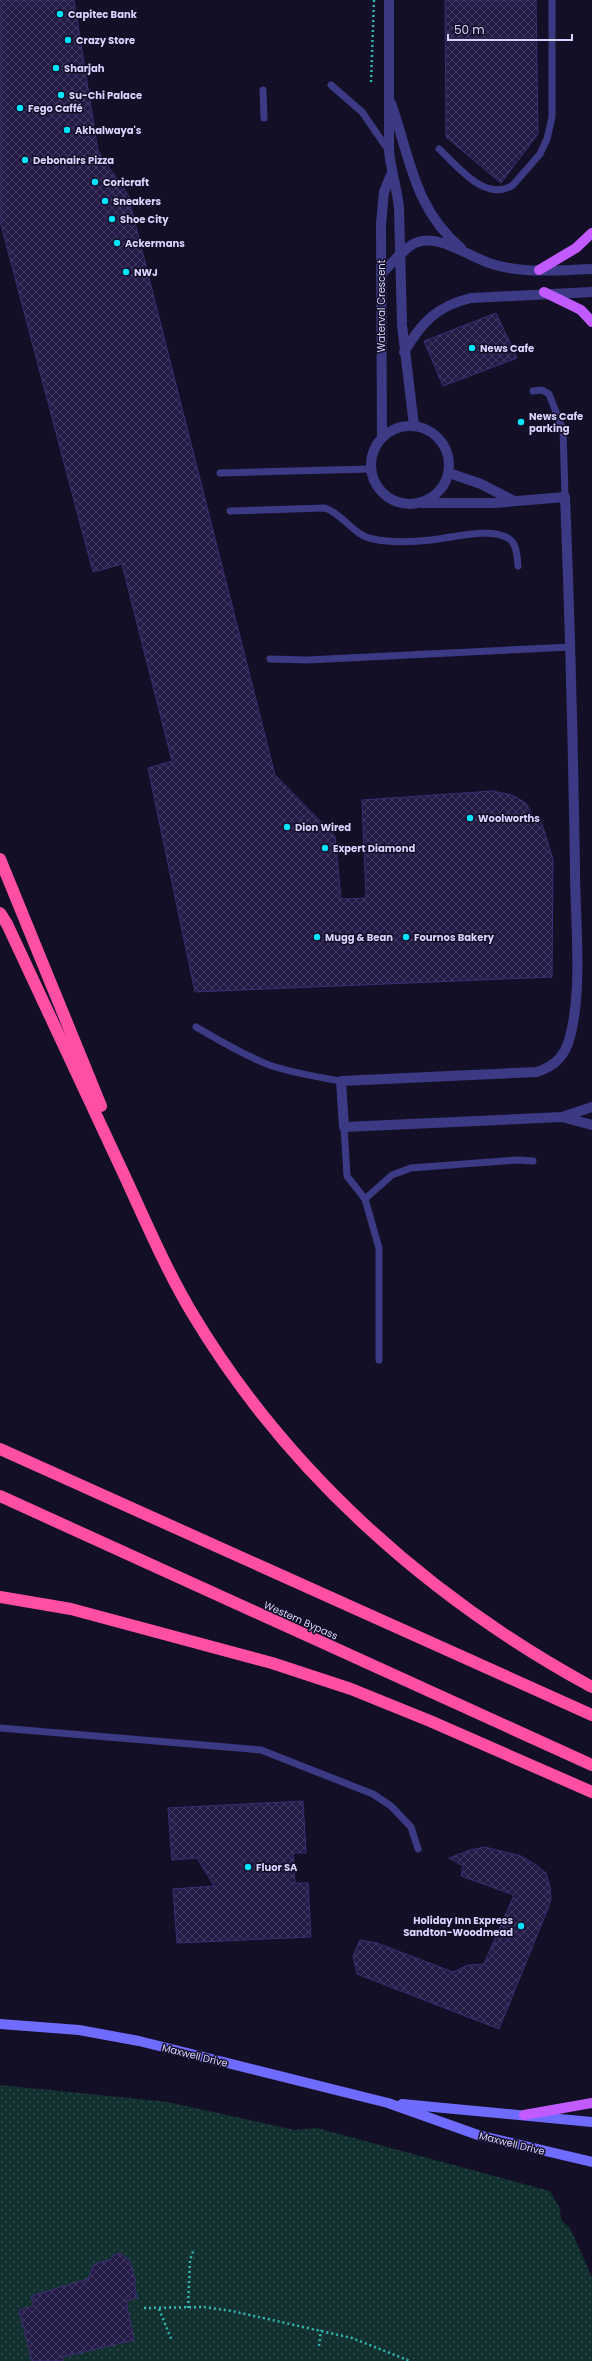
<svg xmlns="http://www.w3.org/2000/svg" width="592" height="2361" font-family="Poppins,sans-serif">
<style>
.grass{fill:url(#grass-dots)}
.building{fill:url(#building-cross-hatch);stroke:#3b2d73}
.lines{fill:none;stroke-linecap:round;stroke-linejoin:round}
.path{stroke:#2fb8b0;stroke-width:2.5;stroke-dasharray:2 3;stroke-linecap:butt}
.lane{stroke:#3d3a85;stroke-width:7}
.street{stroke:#3d3a85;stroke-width:10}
.secondary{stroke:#6f6bff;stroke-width:10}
.primary{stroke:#c25bff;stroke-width:10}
.highway{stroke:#ff4fa3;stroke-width:12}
.poi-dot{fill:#00e5ff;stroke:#130f26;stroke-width:1.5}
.labels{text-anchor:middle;stroke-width:3;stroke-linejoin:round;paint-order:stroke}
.poi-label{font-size:10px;font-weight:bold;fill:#d9d4ff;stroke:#130f26;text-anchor:start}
.street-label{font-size:10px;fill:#d9d4ff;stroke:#130f26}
</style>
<defs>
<pattern id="grass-dots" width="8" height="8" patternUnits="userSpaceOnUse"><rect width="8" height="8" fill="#12302f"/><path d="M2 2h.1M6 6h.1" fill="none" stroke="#344d4e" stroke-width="1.8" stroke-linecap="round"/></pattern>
<pattern id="building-cross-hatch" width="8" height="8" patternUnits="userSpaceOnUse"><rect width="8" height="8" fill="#241b47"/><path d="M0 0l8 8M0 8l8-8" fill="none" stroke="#433b63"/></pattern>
</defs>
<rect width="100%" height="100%" fill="#130f26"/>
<path class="grass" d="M0,2085L168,2102L294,2130L317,2128L550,2191L560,2209L561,2220L570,2228L592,2277V2361H0Z"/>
<path class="building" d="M0,0H74L98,151L128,195L275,775L335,836L341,899L366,898L362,800L493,791L512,795L526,803L532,815L542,824L553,859L552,977L195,992L148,768L172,761L122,564L93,572L0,221Z
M445,0H536L538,134L501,183L446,137Z
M496,313L517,358L443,386L424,341Z
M303,1801L306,1853H293L295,1883H308L311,1937L177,1943L173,1889L214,1886L197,1858L172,1860L168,1808Z
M485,1847L521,1856L536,1865L546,1873L550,1887L551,1899L547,1911L499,2029L357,1974L353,1956L360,1940L377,1943L453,1972L468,1965L484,1964L514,1895L461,1876L463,1866L449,1858L470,1850Z
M120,2253L130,2261L136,2282L134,2283L137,2298L126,2301L134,2340L62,2357L63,2361H32L19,2310L34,2306L31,2296L88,2279L94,2264L112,2259V2256Z"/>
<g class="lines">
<path class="path" d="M371,82L374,0
M144,2308L204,2307L232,2311L352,2338L410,2361
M188,2308L190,2260L194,2249
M159,2309L172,2341
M319,2346L321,2330"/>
<path class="lane" d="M331,85L362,112L389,151
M263,90L264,118
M439,149C458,166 485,203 513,185L540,154L547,139L552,117V0
M533,391L542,390L549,394L563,430L565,497
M220,473L371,469
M230,511L325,508C343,514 354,536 373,539C392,543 412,542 431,540C452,538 489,527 508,538C517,543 517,556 518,566
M270,659L307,660L571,647
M196,1027C219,1040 243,1055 269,1065C293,1073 317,1077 341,1081
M344,1127L347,1176L365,1199L379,1248V1360
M365,1199L392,1175L411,1168L517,1160L533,1161
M0,1728L261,1750L373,1794L391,1806L411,1827L418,1849"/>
<path class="street" d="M389,0V151C391,171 397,188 399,208L402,325L414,426
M391,103C410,157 414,209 461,248
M381,274C391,265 406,245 418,242C440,234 471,258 492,264C523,274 559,270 592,269
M404,352C422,322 437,306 471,298L592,292
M371 465a39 39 0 1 1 78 0a39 39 0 1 1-78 0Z
M382,438L381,224L384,192L391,175
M449,473L481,484L512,500
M422,503H494L565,497C570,621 573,745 575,868C575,921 583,987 570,1037C565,1056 555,1066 537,1072L341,1081L344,1127L562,1117L592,1107
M562,1117L592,1125"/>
<path class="secondary" d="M0,2024L79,2030L139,2041L388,2103L478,2135L592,2162
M402,2104L592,2122"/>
<path class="primary" d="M539,270L576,248L592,233
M544,292L581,310L592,322
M524,2115L592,2103"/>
<path class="highway" d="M0,859L101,1106
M0,913L7,924C45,1005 82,1085 120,1166C143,1215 164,1266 192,1313C287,1472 430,1599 592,1687
M0,1449L592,1715
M0,1496L592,1765
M0,1597L71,1609L272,1663L351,1689L430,1721L592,1792"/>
</g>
<g class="poi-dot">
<circle cx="60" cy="14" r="4"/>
<circle cx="68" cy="40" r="4"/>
<circle cx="56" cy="68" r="4"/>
<circle cx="61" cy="95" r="4"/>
<circle cx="20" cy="108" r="4"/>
<circle cx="67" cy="130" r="4"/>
<circle cx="25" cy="160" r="4"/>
<circle cx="95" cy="182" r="4"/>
<circle cx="105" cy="201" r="4"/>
<circle cx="112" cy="219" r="4"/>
<circle cx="117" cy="243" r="4"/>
<circle cx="126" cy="272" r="4"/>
<circle cx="472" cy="348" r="4"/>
<circle cx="521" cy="422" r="4"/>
<circle cx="470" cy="818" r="4"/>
<circle cx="287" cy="827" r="4"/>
<circle cx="325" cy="848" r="4"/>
<circle cx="317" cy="937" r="4"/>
<circle cx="406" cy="937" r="4"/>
<circle cx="248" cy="1867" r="4"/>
<circle cx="521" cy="1926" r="4"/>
</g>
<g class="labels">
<g class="poi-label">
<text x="68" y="18">Capitec Bank</text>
<text x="76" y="44">Crazy Store</text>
<text x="64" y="72">Sharjah</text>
<text x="69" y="99">Su-Chi Palace</text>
<text x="28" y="112">Fego Caffé</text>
<text x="75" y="134">Akhalwaya's</text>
<text x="33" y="164">Debonairs Pizza</text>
<text x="103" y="186">Coricraft</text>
<text x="113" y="205">Sneakers</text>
<text x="120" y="223">Shoe City</text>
<text x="125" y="247">Ackermans</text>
<text x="134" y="276">NWJ</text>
<text x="480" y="352">News Cafe</text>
<text x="529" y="420">News Cafe<tspan x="529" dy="12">parking</tspan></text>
<text x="478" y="822">Woolworths</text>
<text x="295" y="831">Dion Wired</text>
<text x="333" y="852">Expert Diamond</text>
<text x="325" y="941">Mugg &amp; Bean</text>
<text x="414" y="941">Fournos Bakery</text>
<text x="256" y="1871">Fluor SA</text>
<text x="513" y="1924" text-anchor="end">Holiday Inn Express<tspan x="513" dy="12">Sandton-Woodmead</tspan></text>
</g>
<g class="street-label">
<text transform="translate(381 306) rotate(-90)" y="4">Waterval Crescent</text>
<text transform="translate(301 1620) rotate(24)" y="4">Western Bypass</text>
<text transform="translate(195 2055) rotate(14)" y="4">Maxwell Drive</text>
<text transform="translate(512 2143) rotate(14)" y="4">Maxwell Drive</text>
</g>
</g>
<path d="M448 34v6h124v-6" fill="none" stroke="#d9d4ff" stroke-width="2"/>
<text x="454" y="34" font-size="12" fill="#d9d4ff" stroke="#130f26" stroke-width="3" paint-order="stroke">50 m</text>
</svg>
